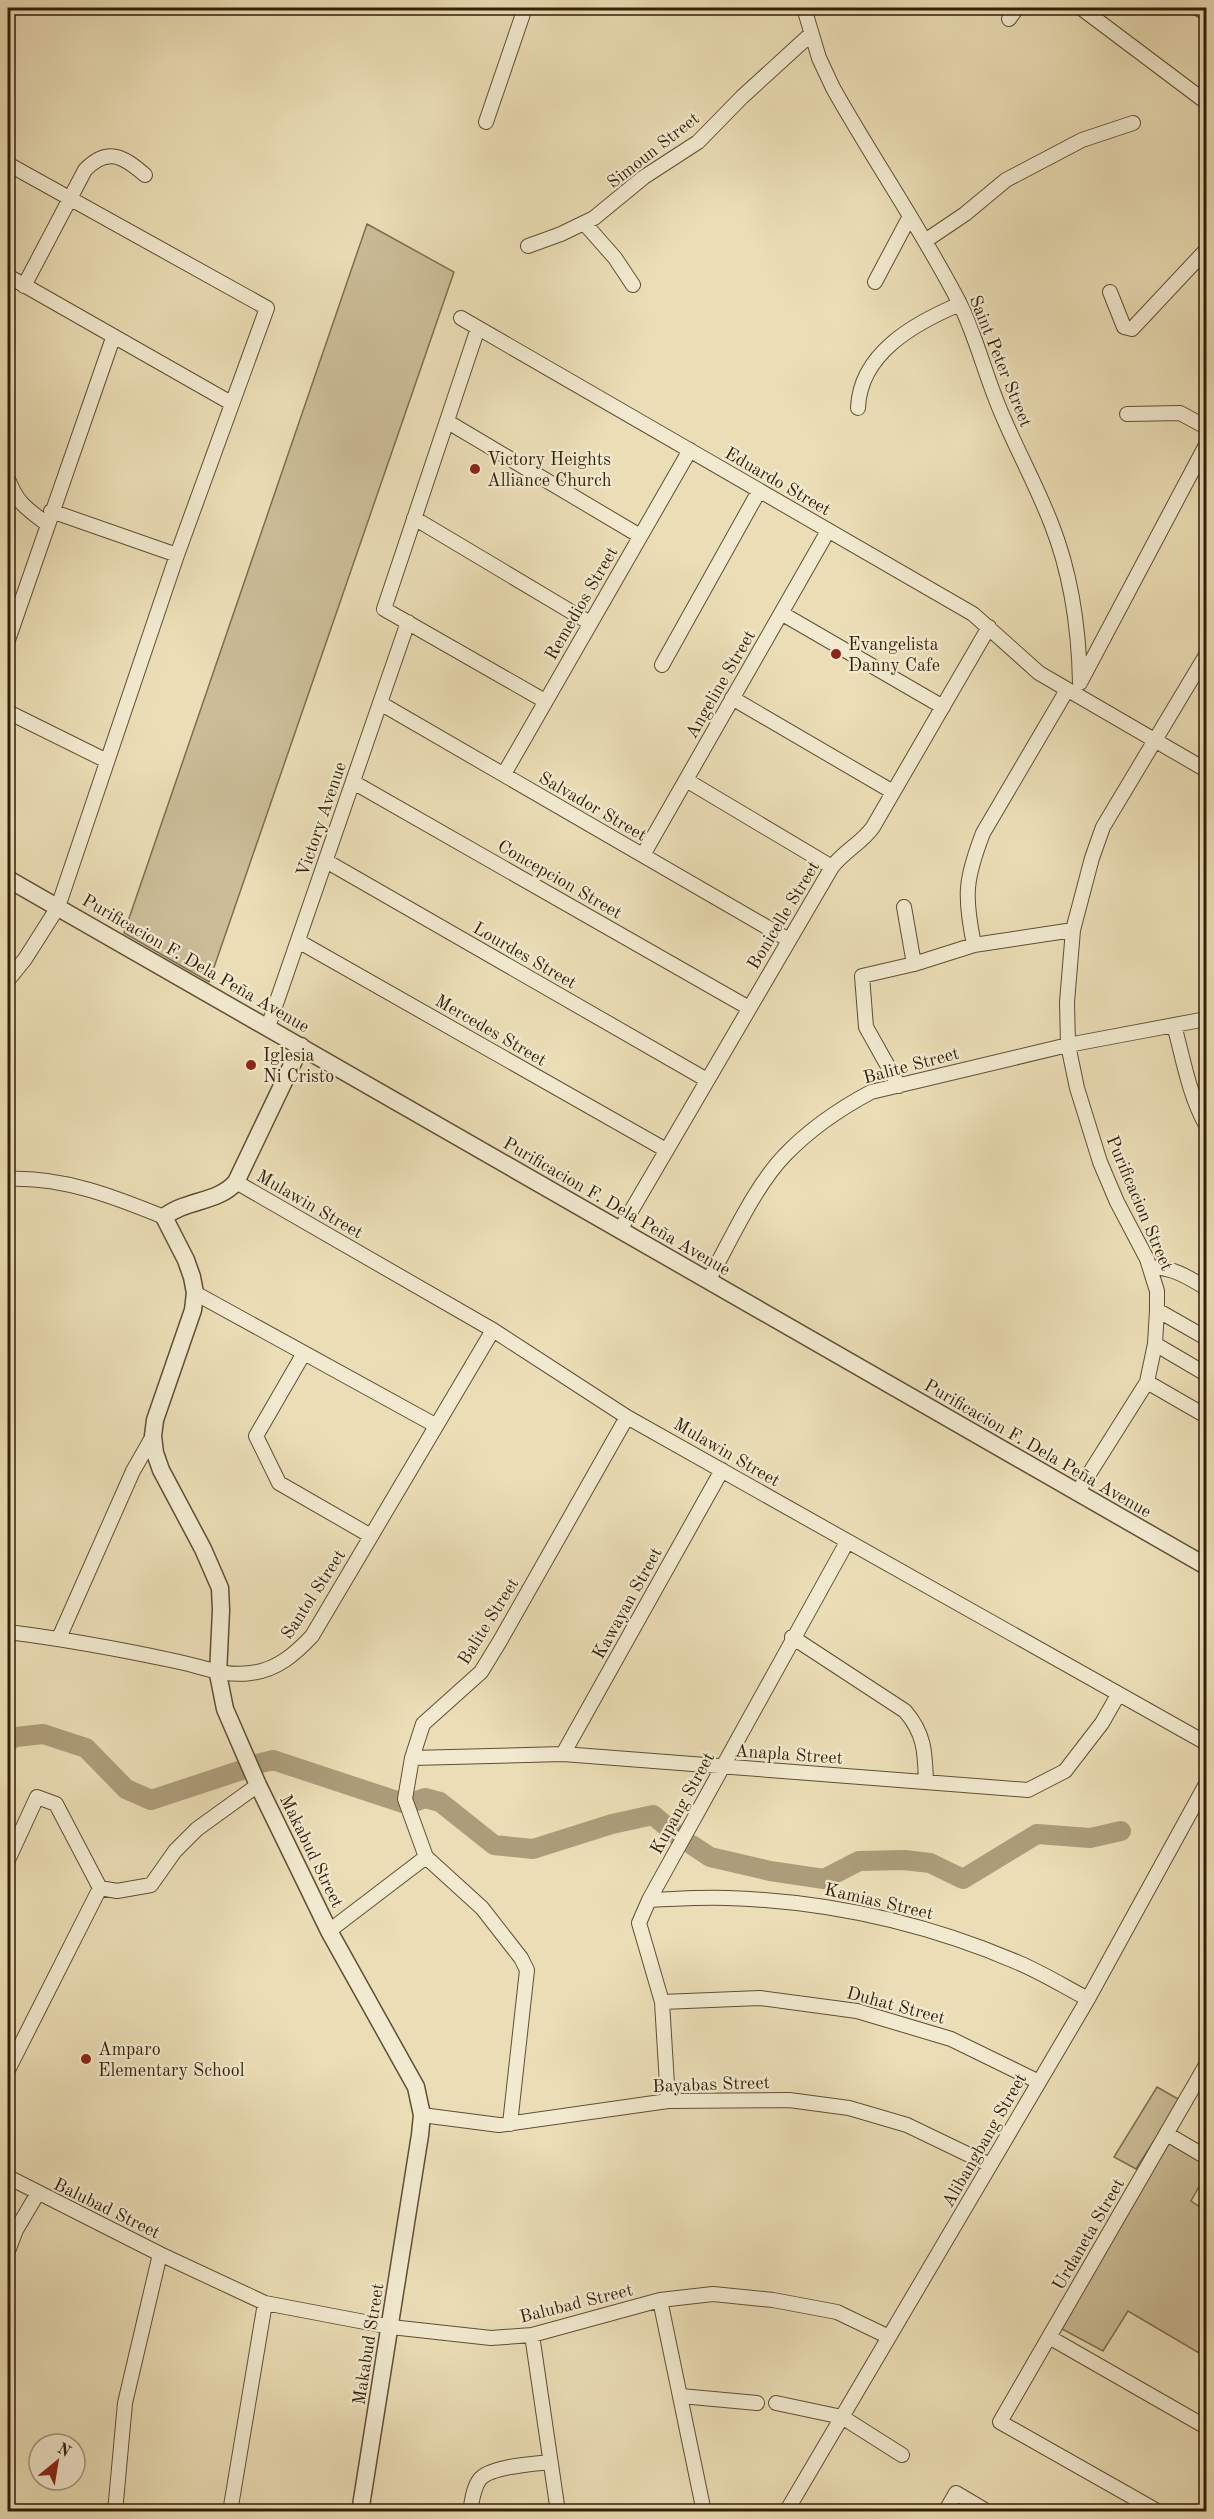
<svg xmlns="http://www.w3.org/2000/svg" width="1214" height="2519" font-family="'Old Standard TT',serif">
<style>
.green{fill:#cbbd98;stroke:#7e6e4f;stroke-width:1.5}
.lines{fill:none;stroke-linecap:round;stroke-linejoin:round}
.river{stroke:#ac9d7a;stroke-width:20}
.minor-casing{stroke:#604e32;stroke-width:16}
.tertiary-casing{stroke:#604e32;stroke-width:19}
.minor{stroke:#f2ead0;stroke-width:14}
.tertiary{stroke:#f2ead0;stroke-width:16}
.poi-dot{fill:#8f2418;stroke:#f2ead0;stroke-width:2}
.labels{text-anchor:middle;stroke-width:4.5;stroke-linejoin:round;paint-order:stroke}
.street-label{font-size:18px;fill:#311e06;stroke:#f2ead0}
.poi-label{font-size:18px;fill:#311e06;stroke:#f2ead0;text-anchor:start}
</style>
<rect width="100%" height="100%" fill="#ebdeb6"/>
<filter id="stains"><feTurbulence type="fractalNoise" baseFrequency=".00333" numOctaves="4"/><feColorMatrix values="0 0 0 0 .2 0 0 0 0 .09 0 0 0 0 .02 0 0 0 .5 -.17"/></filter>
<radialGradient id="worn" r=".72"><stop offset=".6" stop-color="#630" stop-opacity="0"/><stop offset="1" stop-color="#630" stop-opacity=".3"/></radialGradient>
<path class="green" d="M367,224L454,272L209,982L124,933Z
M1157,2087L1180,2100L1136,2169L1114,2157Z
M1169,2139L1206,2162V2174L1191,2201L1206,2211V2339L1199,2353L1128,2311L1103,2351L1062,2329Z"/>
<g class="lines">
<path class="river" d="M8,1741L16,1737L43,1734L86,1748L126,1789L151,1800L248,1768
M257,1764L273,1760L403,1803
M411,1803L425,1798L440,1802L494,1845L533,1849L612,1824L653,1815L678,1836
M692,1845L710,1857L770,1871L824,1879L859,1861L904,1860L930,1863L963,1879L1037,1834L1090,1838L1121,1831"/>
<defs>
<path id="minor" d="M804,8L819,58L833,88C874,161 922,230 960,304C978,341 987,382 1004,419C1019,454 1037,487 1051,523C1071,573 1079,630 1080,683
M1081,8L1206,102
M1197,8L1206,13
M1009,19L1017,8
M486,122L525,8
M8,164L267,308L177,555L58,907L25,959L8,980
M585,224L615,258L633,285
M925,241L965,214L1006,180L1082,140L1133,123
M528,246L561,234L594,218L644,177L698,142L742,97L811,34
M8,276L231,403
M875,282L910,216
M24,286L85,170C108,146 124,157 145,175
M1110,292L1124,327L1132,329L1206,250
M461,318L973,614L1039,673L1206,770
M478,328L384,609L545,701
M858,408C860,353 915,323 960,304
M1127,414L1180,413L1206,427
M448,422L640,536
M8,479C17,503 27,509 47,524
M51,511L177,555
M414,518L590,623
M781,613L943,707
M8,640L113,338
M662,665L759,491
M1081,681L1206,445
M732,698L893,792
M380,703L789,940
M8,712L107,761
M504,774L690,450
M686,780L832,867
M353,782L749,1008
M643,855L828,531
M326,861L707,1080
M904,907L914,964
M298,941L666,1150
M974,945C964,895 965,880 983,833L1067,690
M1174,1025C1183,1058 1189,1095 1206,1125
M268,1027L408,622
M899,1086L866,1027L862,976L914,964L974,945L1073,930
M8,1179C61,1176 115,1197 164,1217
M236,1182L493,1330L627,1417L1206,1743
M620,1230L832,867C844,851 862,843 873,827L989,627
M1150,1267C1172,1267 1188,1277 1206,1288
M708,1281C730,1242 754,1187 785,1155C809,1130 841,1108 871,1092L1068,1045L1206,1019
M195,1293L435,1425
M1157,1310L1206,1338
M1155,1344L1206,1374
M304,1353L256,1436L279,1483L371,1536
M1147,1382L1206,1416
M1077,1493L1147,1382L1155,1344L1157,1310V1291L1147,1259L1117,1202L1100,1162L1077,1088L1068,1045L1067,1002L1073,930L1092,858L1103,827L1206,655
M8,1632C64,1639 119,1649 175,1661C201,1666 223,1677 251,1673C277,1670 295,1654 312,1636L493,1330
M792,1637L905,1711C925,1734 925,1753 926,1782
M59,1638L133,1471L153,1436
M563,1754L722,1470
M412,1758L563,1754L1028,1790L1065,1771L1102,1723L1118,1695
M8,1860L37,1797L56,1804L100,1888
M649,1900C675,1899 701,1897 727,1898C828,1901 926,1923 1019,1963C1043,1973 1065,1987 1088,1999
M329,1931L426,1857
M662,2002L760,1998L857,2011L951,2039L1039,2082
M8,2070L100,1888L117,1891L151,1885L175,1851L197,1829L258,1785
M668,2101L662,2002L639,1923L649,1900L847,1542
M422,2115L499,2125L668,2101L789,2100L849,2108L907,2125L990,2165
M510,2124L527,1970L521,1958L482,1908L426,1857L405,1799L412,1758L423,1724L481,1672L500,1641L627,1417
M1167,2134L1206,2157
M8,2177L160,2254L265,2303L391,2327L491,2338L532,2335L660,2300L713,2294L773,2300L837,2312L889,2337
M8,2251L16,2230L38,2193
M660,2300L704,2512
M532,2335L558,2512
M1049,2337L1206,2427
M681,2396L757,2403
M776,2403L842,2417L902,2455
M115,2512L125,2403L160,2254
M230,2512L265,2303
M470,2512C472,2501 473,2488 480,2479C491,2466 533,2464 550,2462
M786,2512L1088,1999L1206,1784
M945,2512L956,2493L988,2512
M1159,2512L1000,2422L1206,2065"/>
<path id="tertiary" d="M8,879L1206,1566
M301,1046L236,1182C218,1203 187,1199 164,1217L186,1260L192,1277L195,1293L193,1310L155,1420L153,1436L155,1453L161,1470L203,1549L220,1588L221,1610L218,1674L225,1709L258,1785L329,1931L416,2087L422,2115L420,2135L360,2512"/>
</defs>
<use href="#minor" class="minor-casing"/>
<use href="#tertiary" class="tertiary-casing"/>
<use href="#minor" class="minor"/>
<use href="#tertiary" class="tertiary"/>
</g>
<g class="poi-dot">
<circle cx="475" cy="469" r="6"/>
<circle cx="836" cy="654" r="6"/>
<circle cx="251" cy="1065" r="6"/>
<circle cx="86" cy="2059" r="6"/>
</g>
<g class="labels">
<g class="street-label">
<text transform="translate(653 150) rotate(-38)" y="6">Simoun Street</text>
<text transform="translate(1001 361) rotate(68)" y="6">Saint Peter Street</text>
<text transform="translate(778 481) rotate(30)" y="6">Eduardo Street</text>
<text transform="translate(581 603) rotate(-60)" y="6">Remedios Street</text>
<text transform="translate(720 684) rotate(-60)" y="6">Angeline Street</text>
<text transform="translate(593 806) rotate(30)" y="6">Salvador Street</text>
<text transform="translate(321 819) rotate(-71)" y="6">Victory Avenue</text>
<text transform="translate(560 879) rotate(30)" y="6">Concepcion Street</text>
<text transform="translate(783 915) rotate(-59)" y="6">Bonicelle Street</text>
<text transform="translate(525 955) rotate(30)" y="6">Lourdes Street</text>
<text transform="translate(196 963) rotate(30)" y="6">Purificacion F. Dela Peña Avenue</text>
<text transform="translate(491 1030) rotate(30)" y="6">Mercedes Street</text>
<text transform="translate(911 1065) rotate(-15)" y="6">Balite Street</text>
<text transform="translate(1140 1203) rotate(67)" y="6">Purificacion Street</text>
<text transform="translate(310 1204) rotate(30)" y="6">Mulawin Street</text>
<text transform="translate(617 1206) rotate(30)" y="6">Purificacion F. Dela Peña Avenue</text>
<text transform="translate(1038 1448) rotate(30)" y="6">Purificacion F. Dela Peña Avenue</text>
<text transform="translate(727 1452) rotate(30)" y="6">Mulawin Street</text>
<text transform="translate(313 1594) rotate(-57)" y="6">Santol Street</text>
<text transform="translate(627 1603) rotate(-61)" y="6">Kawayan Street</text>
<text transform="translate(488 1621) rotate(-58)" y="6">Balite Street</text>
<text transform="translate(789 1754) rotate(4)" y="6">Anapla Street</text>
<text transform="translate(682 1803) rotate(-61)" y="6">Kupang Street</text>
<text transform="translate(312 1851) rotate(64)" y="6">Makabud Street</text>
<text transform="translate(879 1901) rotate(13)" y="6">Kamias Street</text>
<text transform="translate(896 2005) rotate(15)" y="6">Duhat Street</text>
<text transform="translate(711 2084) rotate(-2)" y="6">Bayabas Street</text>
<text transform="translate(984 2140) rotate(-60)" y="6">Alibangbang Street</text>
<text transform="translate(107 2208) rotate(26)" y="6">Balubad Street</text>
<text transform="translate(1088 2234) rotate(-60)" y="6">Urdaneta Street</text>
<text transform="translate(576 2303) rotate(-14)" y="6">Balubad Street</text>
<text transform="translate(368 2344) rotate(-81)" y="6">Makabud Street</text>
</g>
<g class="poi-label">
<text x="487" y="465">Victory Heights<tspan x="487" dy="21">Alliance Church</tspan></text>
<text x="848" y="650">Evangelista<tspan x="848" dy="21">Danny Cafe</tspan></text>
<text x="263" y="1061">Iglesia<tspan x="263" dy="21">Ni Cristo</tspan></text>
<text x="98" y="2055">Amparo<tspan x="98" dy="21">Elementary School</tspan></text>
</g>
</g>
<rect width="1214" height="2519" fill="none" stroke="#ebdeb6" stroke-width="30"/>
<rect x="9" y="9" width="1196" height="2501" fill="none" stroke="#311e06" stroke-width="3"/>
<rect x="15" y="15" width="1184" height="2489" fill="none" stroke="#311e06" stroke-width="1.5"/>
<g transform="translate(57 2462) rotate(30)"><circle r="28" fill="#f2ead0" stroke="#a5987f" stroke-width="1.5"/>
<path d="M0-4.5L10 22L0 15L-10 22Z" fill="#8f2418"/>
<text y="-9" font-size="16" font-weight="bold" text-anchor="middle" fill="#311e06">N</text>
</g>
<rect width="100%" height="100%" filter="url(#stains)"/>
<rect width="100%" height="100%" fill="url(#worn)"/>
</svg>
